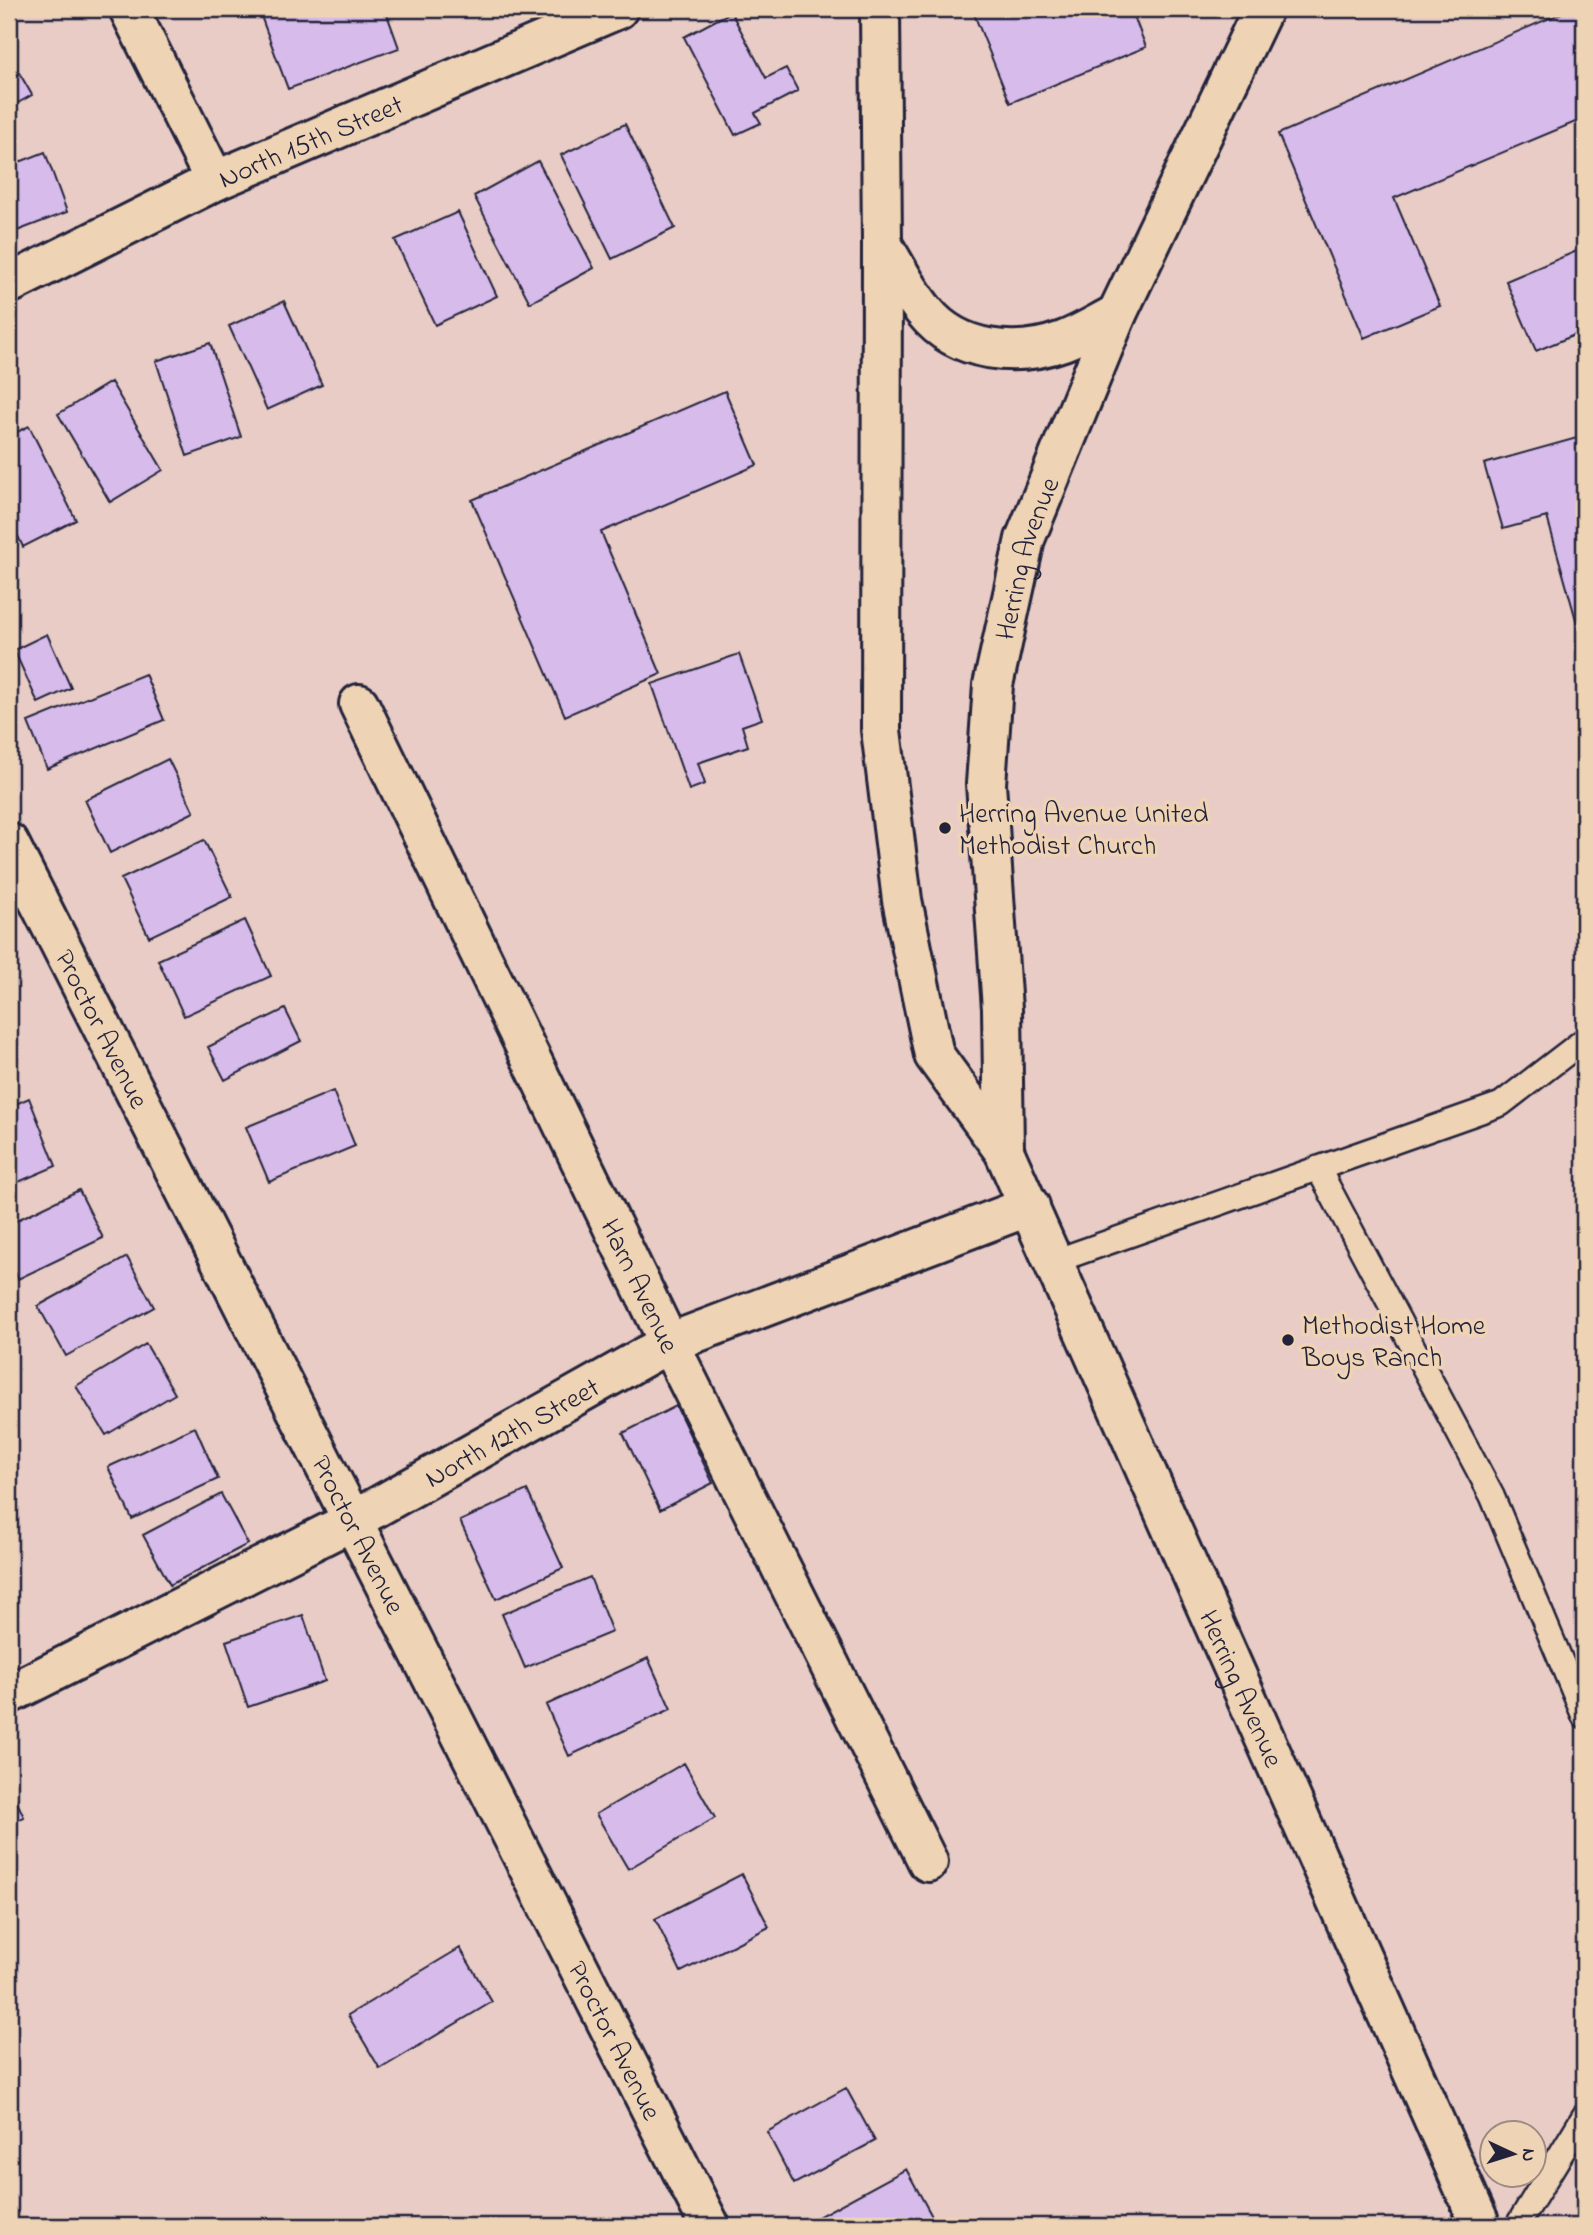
<svg xmlns="http://www.w3.org/2000/svg" width="1593" height="2235" font-family="'Indie Flower',sans-serif">
<style>
.building{fill:#d7bbea;stroke:#22223b;stroke-width:2}
.lines{fill:none;stroke-linecap:round;stroke-linejoin:round}
.lane-casing{stroke:#22223b;stroke-width:28}
.street-casing{stroke:#22223b;stroke-width:44}
.secondary-casing{stroke:#22223b;stroke-width:44}
.lane{stroke:#efd3b5;stroke-width:23}
.street{stroke:#efd3b5;stroke-width:38}
.secondary{stroke:#efd3b5;stroke-width:38}
.poi-dot{fill:#22223b;stroke:#efd3b5;stroke-width:2.5}
.labels{text-anchor:middle;stroke-width:7;stroke-linejoin:round;paint-order:stroke}
.street-label{font-size:28px;fill:#22223b;stroke:#efd3b5}
.poi-label{font-size:28px;fill:#22223b;stroke:#efd3b5;text-anchor:start}
</style>
<rect width="100%" height="100%" fill="#e8ccc5"/>
<filter id="ink" filterUnits="userSpaceOnUse"><feTurbulence type="fractalNoise" baseFrequency=".0143" numOctaves="2"/><feDisplacementMap in="SourceGraphic" scale="14" xChannelSelector="R" yChannelSelector="G"/><feConvolveMatrix kernelMatrix="1 2 1 2 8 2 1 2 1" color-interpolation-filters="sRGB"/></filter>
<g filter="url(#ink)">
<path class="building" d="M281,9H385L399,48L288,89L261,16Z
M972,9H1131L1146,47L1010,103Z
M1571,9H1584V131L1580,120L1394,198L1440,306L1364,338L1278,134Z
M731,12L766,78L786,68L798,91L755,113L761,123L735,135L684,37Z
M9,55L32,95L9,108Z
M625,124L675,228L612,259L561,155Z
M45,152L67,212L9,234V166Z
M538,161L594,268L530,303L474,196Z
M458,212L497,296L435,325L395,240Z
M1584,248V331L1536,351L1506,281Z
M284,301L322,385L267,410L229,326Z
M210,343L241,437L187,456L156,361Z
M111,382L163,470L110,502L58,414Z
M725,391L757,465L601,532L661,674L565,716L472,500Z
M29,426L76,520L23,547L9,517V436Z
M1584,436V648L1547,517L1503,529L1484,464Z
M47,634L71,688L38,703L14,650Z
M739,654L762,719L742,726L748,746L698,763L705,784L689,790L652,684Z
M145,674L164,720L47,769L28,722Z
M168,759L194,812L110,853L85,800Z
M204,840L232,897L149,937L121,879Z
M245,920L271,976L184,1016L158,960Z
M285,1009L301,1041L225,1080L208,1047Z
M333,1091L355,1146L269,1182L246,1127Z
M29,1098L56,1166L9,1186V1107Z
M79,1190L103,1238L18,1279L9,1259V1224Z
M127,1257L154,1307L66,1356L38,1306Z
M146,1344L175,1394L106,1435L76,1386Z
M676,1406L713,1483L660,1510L623,1433Z
M195,1427L218,1479L132,1519L108,1467Z
M527,1490L563,1568L496,1599L460,1521Z
M221,1494L248,1544L170,1585L143,1535Z
M590,1577L612,1632L525,1668L502,1614Z
M303,1615L325,1681L248,1707L226,1641Z
M648,1658L671,1709L569,1756L546,1705Z
M684,1763L715,1818L628,1869L596,1814Z
M9,1785L24,1817L9,1824Z
M742,1874L769,1927L681,1972L655,1919Z
M460,1948L492,2002L380,2069L348,2015Z
M846,2088L875,2141L794,2184L767,2132Z
M906,2169L934,2220L922,2226H816L812,2220Z"/>
<g class="lines">
<defs>
<path id="lane" d="M1318,1168L1492,1496L1584,1716
M1055,1261L1501,1104L1584,1040
M1517,2226L1584,2116"/>
<g id="street">
<path d="M129,9L215,181"/>
<path id="s1" d="M9,284L215,181L618,9"/>
<path id="s2" d="M359,704L669,1343L928,1862"/>
<path id="s3" d="M9,843L710,2226"/>
<path id="s4" d="M9,1694L352,1521L669,1343L1030,1206"/>
</g>
<g id="secondary">
<path id="s5" d="M880,9L882,244L881,730L902,900L934,1055L1004,1151L1481,2226"/>
<path d="M882,244C896,266 908,292 925,312C958,353 1017,358 1063,341C1082,334 1099,323 1117,314"/>
<path id="s6" d="M1004,1151L1002,1009L986,784L993,685L1025,539L1117,314L1263,9"/>
</g>
</defs>
<use href="#lane" class="lane-casing"/>
<use href="#street" class="street-casing"/>
<use href="#secondary" class="secondary-casing"/>
<use href="#lane" class="lane"/>
<use href="#street" class="street"/>
<use href="#secondary" class="secondary"/>
</g>
</g>
<g class="poi-dot">
<circle cx="945" cy="828" r="7"/>
<circle cx="1288" cy="1340" r="7"/>
</g>
<g class="labels">
<g class="street-label">
<text dy="10" stroke="none"><textPath href="#s1" startOffset="334">North 15th Street</textPath></text>
<text dy="10" stroke="none"><textPath href="#s6" startOffset="598">Herring Avenue</textPath></text>
<text dy="10" stroke="none"><textPath href="#s3" startOffset="208">Proctor Avenue</textPath></text>
<text dy="10" stroke="none"><textPath href="#s2" startOffset="646">Harn Avenue</textPath></text>
<text dy="10" stroke="none"><textPath href="#s4" startOffset="567">North 12th Street</textPath></text>
<text dy="10" stroke="none"><textPath href="#s3" startOffset="775">Proctor Avenue</textPath></text>
<text dy="10" stroke="none"><textPath href="#s5" startOffset="1757">Herring Avenue</textPath></text>
<text dy="10" stroke="none"><textPath href="#s3" startOffset="1342">Proctor Avenue</textPath></text>
</g>
<g class="poi-label">
<text x="959" y="822">Herring Avenue United<tspan x="959" dy="32">Methodist Church</tspan></text>
<text x="1302" y="1334">Methodist Home<tspan x="1302" dy="32">Boys Ranch</tspan></text>
</g>
</g>
<rect width="1593" height="2235" fill="none" stroke="#efd3b5" stroke-width="35"/>
<rect x="18" y="18" width="1558" height="2200" fill="none" stroke="#22223b" stroke-width="2.5" filter="url(#ink)"/>
<g transform="translate(1513 2154) rotate(94)"><circle r="33" fill="#efd3b5" stroke="#9d8c84" stroke-width="2"/>
<path d="M0-5L12 26L0 18L-12 26Z" fill="#22223b"/>
<text y="-10" font-size="19" font-weight="bold" text-anchor="middle" fill="#22223b">N</text>
</g>
</svg>
